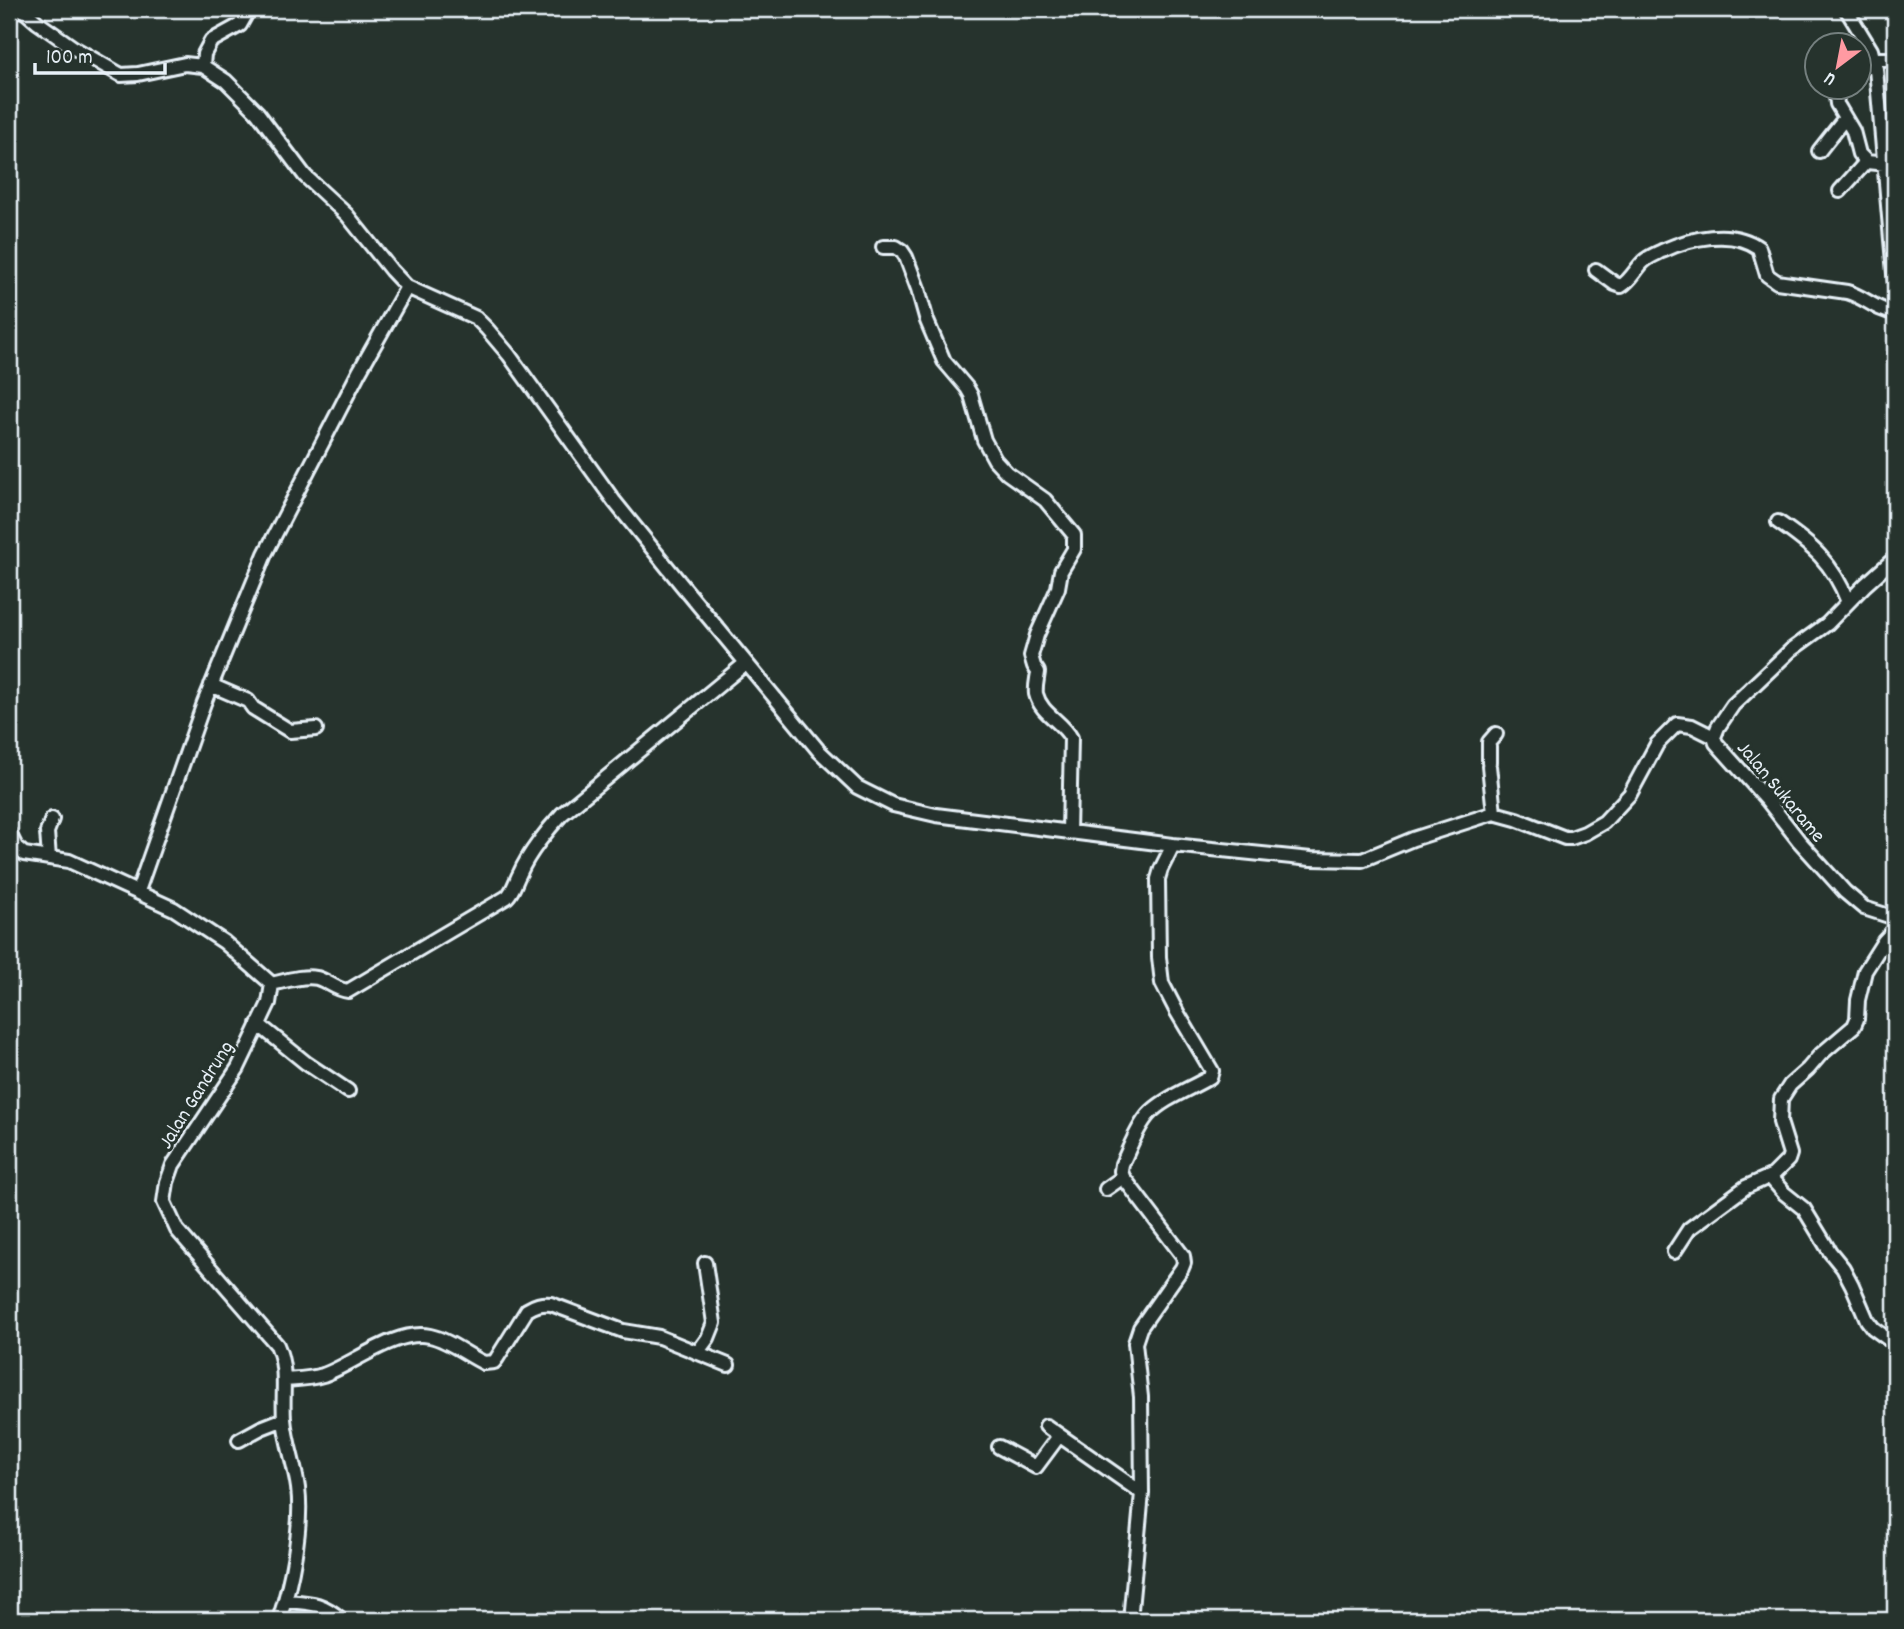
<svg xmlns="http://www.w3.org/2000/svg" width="1904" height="1629" font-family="Dekko,sans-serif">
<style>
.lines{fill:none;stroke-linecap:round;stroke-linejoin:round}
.river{stroke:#4d6c74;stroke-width:16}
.minor-casing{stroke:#e8f1f8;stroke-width:18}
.minor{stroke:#26332d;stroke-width:12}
.labels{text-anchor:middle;stroke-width:6;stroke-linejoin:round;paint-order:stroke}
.street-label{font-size:21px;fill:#e8f1f8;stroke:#26332d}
</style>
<rect width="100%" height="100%" fill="#26332d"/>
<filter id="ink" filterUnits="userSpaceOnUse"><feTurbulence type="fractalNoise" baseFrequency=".0143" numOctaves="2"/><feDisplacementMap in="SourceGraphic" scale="14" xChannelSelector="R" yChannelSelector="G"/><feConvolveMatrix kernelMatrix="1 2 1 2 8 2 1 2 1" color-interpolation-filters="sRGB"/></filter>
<g filter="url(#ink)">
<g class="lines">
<path class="river" d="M291,1620L309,1617L317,1620"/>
<defs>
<path id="minor" d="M22,9L37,22L74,48L121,75L138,74L185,64L203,66L226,81L257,112L305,176L347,215L391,270L407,287L465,313L476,318L487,329L509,355L614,501L681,584L819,751L857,787L893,805L936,815L1173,845L1311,859L1362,860L1413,839L1494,813L1516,819L1565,838H1571L1585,833L1604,822L1630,794L1657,744L1677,724L1692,726L1714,737
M1846,9L1871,50L1876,69L1895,285
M1874,59H1895
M203,66L204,54L211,41L240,25L249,9
M1858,69L1875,64
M1835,88L1837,104L1853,131L1859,154L1867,162L1886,164
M1819,151L1845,118
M1840,191L1866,162
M883,247H896L902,251L906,257L918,289L927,321L944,361L967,388L971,395L984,440L995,460L1007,473L1045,500L1074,535V549L1061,571L1058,588L1037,635L1031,656L1034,666L1038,672C1037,680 1035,687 1036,694C1041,714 1062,721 1071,738L1069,833
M1596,270L1615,284L1621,286C1631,280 1635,270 1643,262C1648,257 1656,254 1662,251C1690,238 1732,228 1759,248L1767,275L1777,282L1847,292C1865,297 1875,310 1895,313
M1778,522C1812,545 1833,563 1848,602
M1895,558L1865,585L1827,624L1791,650L1733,705L1718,727L1714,737L1716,743L1767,800L1799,841L1845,892L1864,908L1895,918
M211,685L248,701L253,708L290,731L316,729
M1489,763V742L1496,734
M1489,766L1494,813
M9,833L16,847L24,854L69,861L174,909L224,942L272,984L269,1003L238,1068L173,1165L167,1182L164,1202L177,1230L277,1345C288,1370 282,1393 284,1419C286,1443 295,1465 298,1488C303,1526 291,1584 279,1620
M49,858L47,832L52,819
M138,891L204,703L265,554L359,372L407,287
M272,984C285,981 303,975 317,978C328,981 336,990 348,991L507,897C514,890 515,882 520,873C528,854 548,829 562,814L746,663
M258,1024L306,1063L348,1091
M1770,1177L1784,1193L1804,1209L1830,1252L1843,1268L1852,1285L1867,1320L1873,1328L1895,1344
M1106,1189L1123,1177
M1674,1252L1689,1229L1746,1187L1773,1175L1788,1160L1790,1154L1780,1122L1781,1099L1790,1085L1808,1069L1820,1055L1854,1026L1857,1019L1858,1000L1865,971L1884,941L1895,929
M697,1353L708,1338L714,1323L705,1263
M284,1380C298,1379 310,1379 323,1375C354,1364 395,1329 430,1336C449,1340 467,1355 484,1363L494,1362L497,1358L527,1310C535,1305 541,1303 551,1304L623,1331L659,1337L728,1365
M1046,1426L1142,1493
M239,1440L261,1428L284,1419
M999,1447L1036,1467L1059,1436
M285,1601C311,1603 321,1602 342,1620
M1130,1620L1142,1493L1141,1397L1135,1343L1140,1328L1182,1268L1184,1263L1183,1256L1123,1177L1121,1171L1122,1164C1130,1148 1136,1129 1148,1115C1162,1099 1192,1088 1210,1077L1212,1071L1177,1012L1162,983L1159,957L1158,879L1161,869L1173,845"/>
</defs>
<use href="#minor" class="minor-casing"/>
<use href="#minor" class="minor"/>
</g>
</g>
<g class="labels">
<g class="street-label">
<text transform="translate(1782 791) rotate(50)" y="7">Jalan Sukarame</text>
<text transform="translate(195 1094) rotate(-58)" y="7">Jalan Gandrung</text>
</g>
</g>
<rect width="1904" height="1629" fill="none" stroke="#26332d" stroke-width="35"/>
<rect x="18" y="18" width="1869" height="1594" fill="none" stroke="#e8f1f8" stroke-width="2.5" filter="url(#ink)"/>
<g transform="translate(1838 66) rotate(212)"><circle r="33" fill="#26332d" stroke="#747f7e" stroke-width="2"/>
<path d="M0-5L12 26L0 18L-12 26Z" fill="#ff9aa2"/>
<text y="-10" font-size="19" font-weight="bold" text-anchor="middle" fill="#e8f1f8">U</text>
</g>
<path d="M35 63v10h130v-10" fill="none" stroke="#e8f1f8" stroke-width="3.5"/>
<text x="46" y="63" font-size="21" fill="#e8f1f8" stroke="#26332d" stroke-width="5" paint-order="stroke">100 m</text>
</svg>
